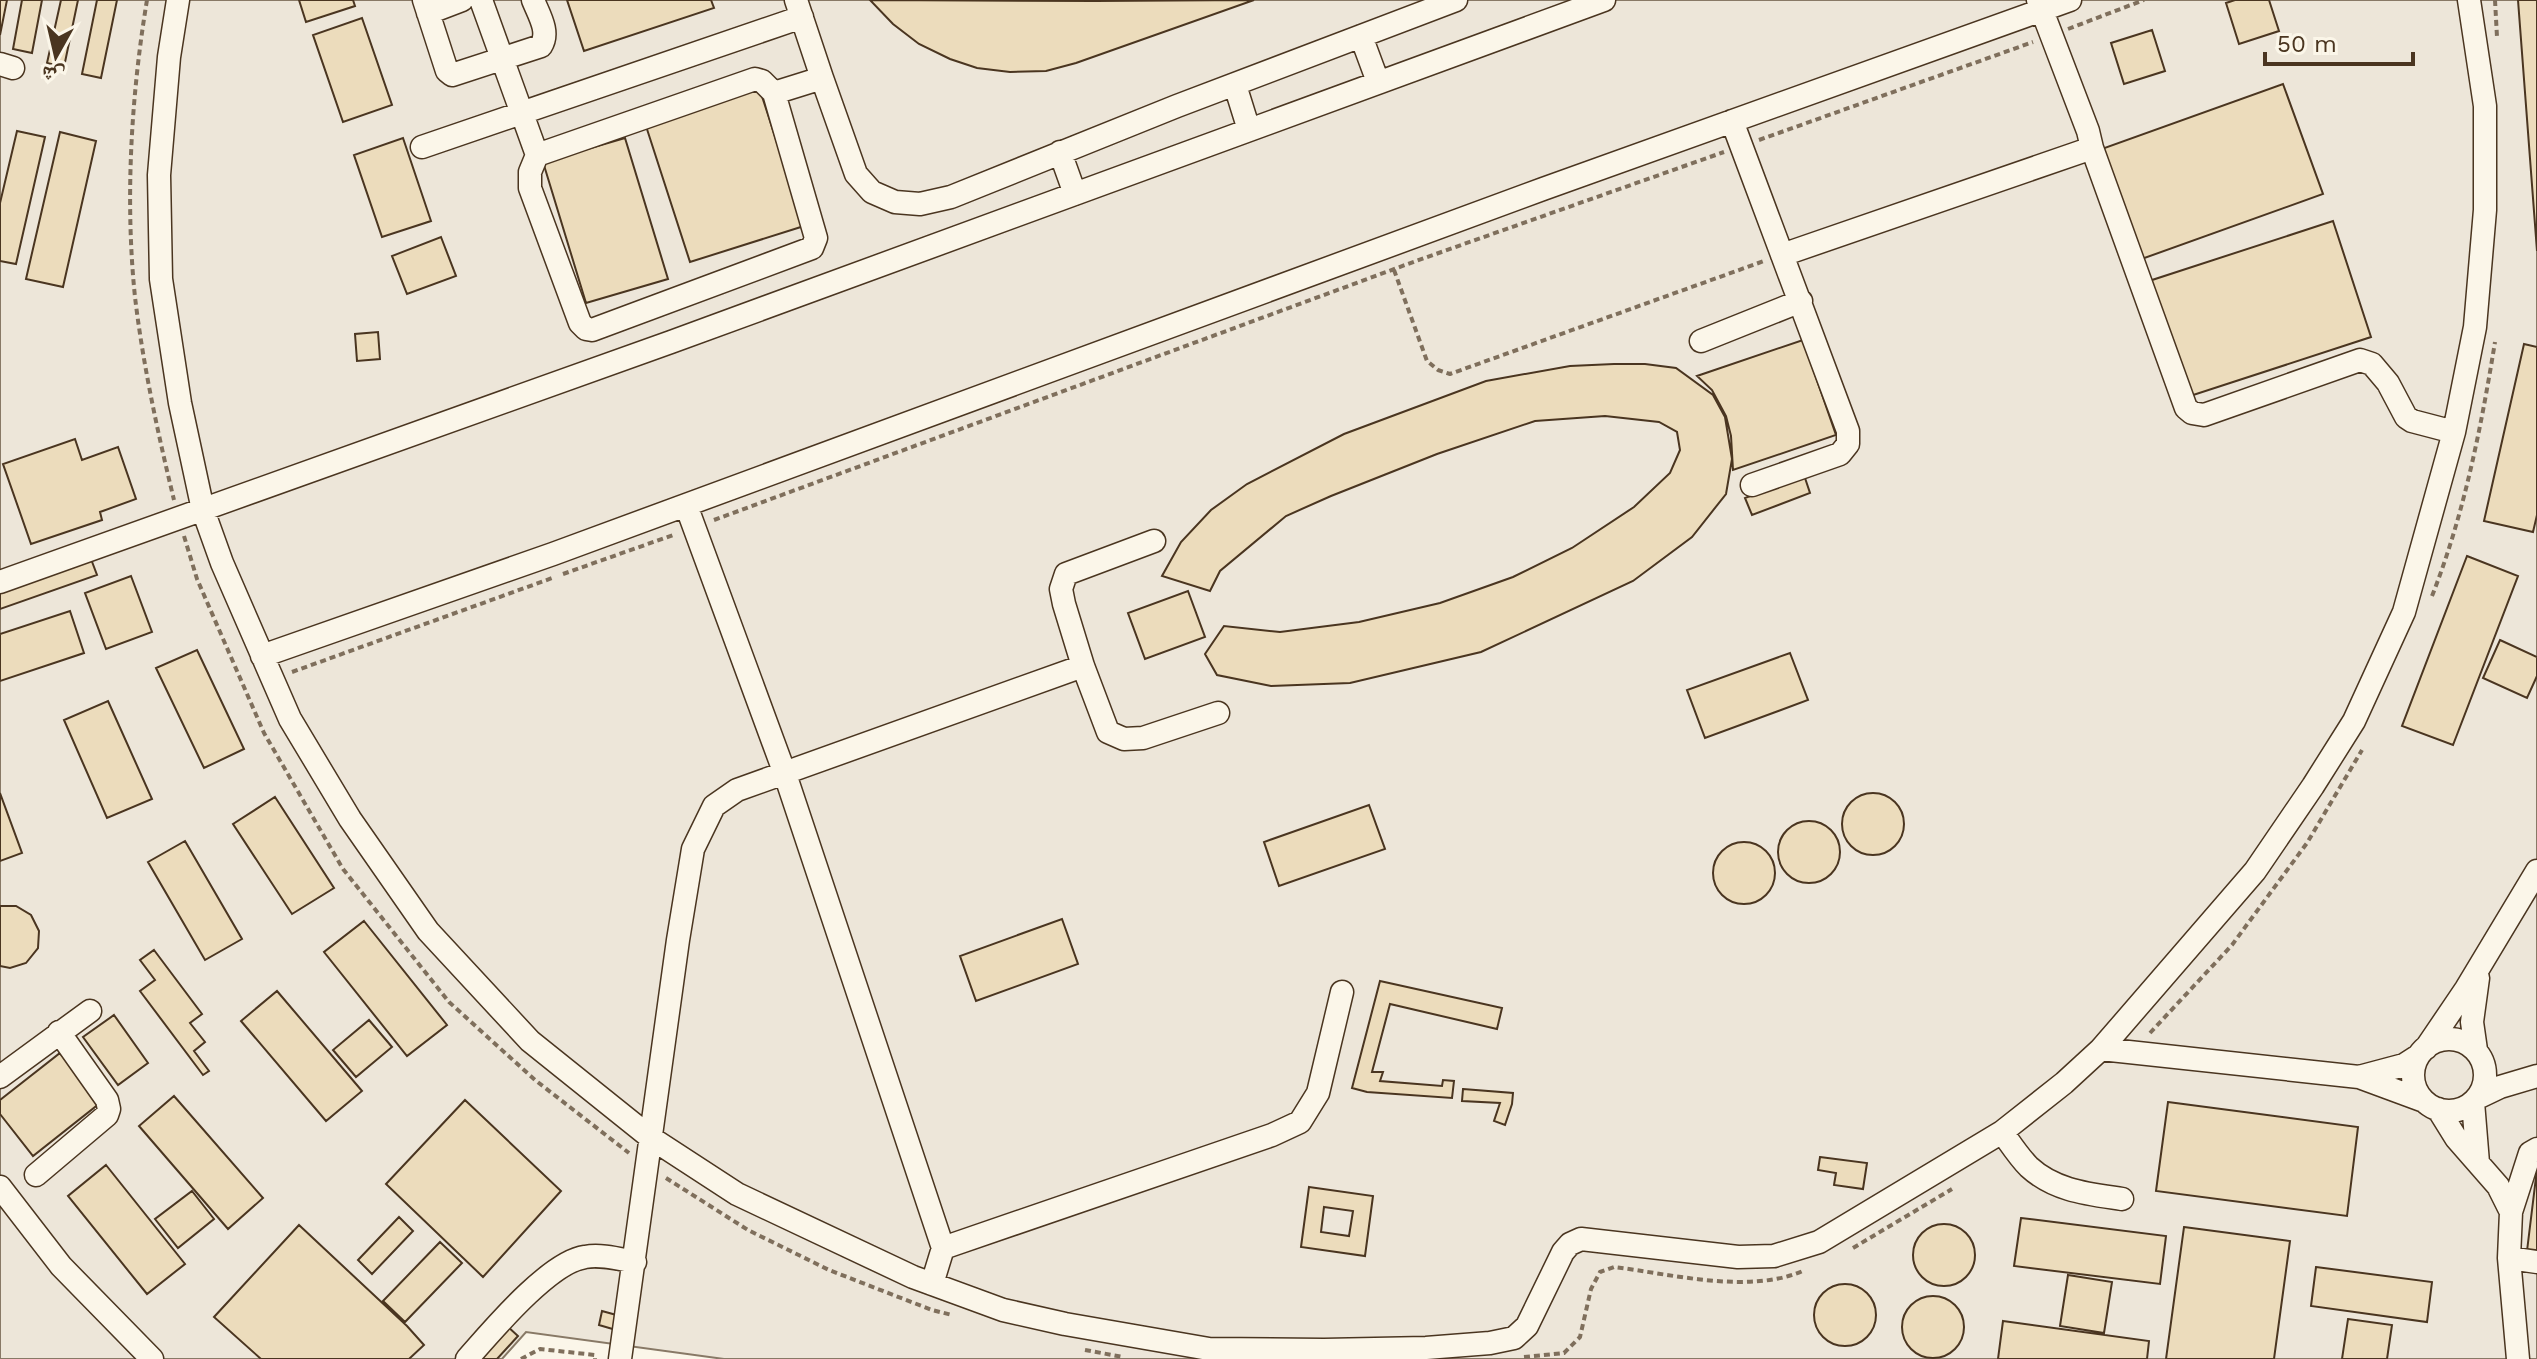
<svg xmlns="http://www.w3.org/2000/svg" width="2537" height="1359" font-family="'Work Sans','Noto Naskh Arabic',sans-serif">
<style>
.green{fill:#ede6d9;stroke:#887966;stroke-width:2}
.building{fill:#ecdcbc;stroke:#4a3520;stroke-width:2;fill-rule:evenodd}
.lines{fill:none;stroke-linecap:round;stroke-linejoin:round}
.minor-casing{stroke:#4a3520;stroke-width:25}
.path{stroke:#7f6f5c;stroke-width:4;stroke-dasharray:6 4;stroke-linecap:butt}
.minor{stroke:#fbf6e9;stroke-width:22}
</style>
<rect width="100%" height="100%" fill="#fbf6e9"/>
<path class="green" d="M0,0H2537V1359H724L526,1332L502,1359H0Z"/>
<path class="building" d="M0,0H7L0,35Z
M22,0H42L32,53L13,49Z
M61,0H78L64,67L47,63Z
M97,0H117L101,78L82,74Z
M299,0H353L355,6L306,22Z
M567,0H711L714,8L584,51Z
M870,0L1095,1L1254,0L1076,63L1046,71L1010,72L977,68L950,59L919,44L893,24Z
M2235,0H2269L2279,31L2239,44L2226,3Z
M2518,0H2537V251Z
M362,18L392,105L343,122L313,35Z
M2152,30L2165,71L2124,84L2111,43Z
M2283,84L2323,194L2136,261L2096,151Z
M759,87L804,226L690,262L645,123Z
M17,131L45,137L16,264L0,261V203Z
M60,132L96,141L63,287L26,279Z
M403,138L431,221L382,237L354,155Z
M625,138L668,279L586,303L543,162Z
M2333,221L2371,337L2184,398L2146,282Z
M441,237L456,276L407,294L392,256Z
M378,332L380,359L357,361L355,334Z
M1803,340L1836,435L1733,470L1731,436L1726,416L1712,390L1697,376Z
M2524,344L2537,347V515L2533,532L2484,521Z
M1614,364H1645L1676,368L1713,395L1725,417L1732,459L1726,494L1692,537L1633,581L1481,652L1350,683L1271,686L1217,675L1205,654L1224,626L1280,632L1359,622L1440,603L1513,577L1572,548L1634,507L1670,473L1680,450L1677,432L1659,422L1605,416L1535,421L1437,454L1331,496L1286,516L1220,571L1210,591L1162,576L1181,542L1211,510L1247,484L1344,434L1486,381L1570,366Z
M75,439L82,460L118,447L136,499L100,512L102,520L31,544L3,464Z
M1804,475L1810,493L1752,515L1745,498Z
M2467,556L2518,576L2453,745L2402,726Z
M91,559L97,575L0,609V590Z
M131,576L152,632L106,649L85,593Z
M1188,591L1205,637L1145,659L1128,613Z
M70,611L84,653L0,681V634Z
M2500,640L2537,657V676L2527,698L2483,678Z
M197,650L244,749L204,768L156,668Z
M1790,653L1808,700L1705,738L1687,690Z
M108,701L152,799L107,818L64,720Z
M0,793L22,853L0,861Z
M1842 824a31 31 0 1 1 62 0a31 31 0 1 1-62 0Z
M275,797L334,888L292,914L233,824Z
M1369,805L1385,849L1279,886L1264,842Z
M1778 852a31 31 0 1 1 62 0a31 31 0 1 1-62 0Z
M185,841L242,939L205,960L148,862Z
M1713 873a31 31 0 1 1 62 0a31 31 0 1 1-62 0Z
M0,906H16L31,915L39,931L38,948L26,963L10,968L0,966Z
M1062,919L1078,964L976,1001L960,956Z
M364,921L447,1025L407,1056L324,952Z
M154,950L202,1014L190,1023L205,1042L194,1051L209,1071L203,1075L140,991L155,980L140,960Z
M1380,981L1502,1008L1497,1029L1390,1004L1372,1072H1383L1380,1081L1442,1086L1443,1080L1454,1081L1452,1098L1367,1092L1352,1088Z
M277,991L362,1091L326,1121L241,1021Z
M114,1015L148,1063L118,1085L83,1037Z
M369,1020L392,1047L356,1077L333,1050Z
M60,1053L100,1103L33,1156L0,1114V1100Z
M1463,1089L1513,1093L1512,1104L1505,1125L1494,1121L1500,1103L1462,1101Z
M174,1096L263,1198L228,1229L139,1126Z
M465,1100L561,1191L483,1277L386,1184Z
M2168,1102L2358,1127L2347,1216L2156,1191Z
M1820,1157L1867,1163L1863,1189L1834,1185L1836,1173L1818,1170Z
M106,1165L185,1264L147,1294L68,1196Z
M2537,1169V1252L2527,1251Z
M1309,1187L1373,1196L1365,1256L1301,1247ZM1324,1207L1353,1211L1349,1236L1321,1232Z
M192,1191L214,1219L178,1248L155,1219Z
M399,1217L413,1231L372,1274L358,1260Z
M2021,1218L2166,1236L2160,1284L2014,1266Z
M1913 1255a31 31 0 1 1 62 0a31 31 0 1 1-62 0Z
M299,1225L407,1326L424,1345L409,1359H261L214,1317Z
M2184,1227L2290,1241L2274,1359H2166Z
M440,1242L462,1263L405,1322L383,1301Z
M2316,1267L2432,1282L2427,1322L2311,1306Z
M2068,1275L2112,1282L2104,1333L2060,1326Z
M1814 1315a31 31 0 1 1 62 0a31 31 0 1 1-62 0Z
M1902 1327a31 31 0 1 1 62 0a31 31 0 1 1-62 0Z
M602,1311L620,1316L616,1330L599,1325Z
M2348,1319L2392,1325L2387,1359H2342Z
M2003,1321L2149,1341L2147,1359H1998Z
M506,1325L518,1336L497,1359H474Z"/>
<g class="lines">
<defs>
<path id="minor" d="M178,0L169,57L159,175L161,279L180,403L203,510L222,563L290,719L350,819L428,931L530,1041L651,1138L737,1194L913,1277L1003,1310L1065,1324L1209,1349L1324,1350L1426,1348L1490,1343L1514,1338L1527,1326L1563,1252L1570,1244L1581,1239L1738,1257L1774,1256L1819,1242L2002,1132L2064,1083L2101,1049L2359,1077L2424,1101
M424,0L447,71L452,75L541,46C550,32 539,15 533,0
M481,0L537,155L530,172V188L580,323L586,329L592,330L812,248L816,238L774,93L762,81L755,79L537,155
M796,0L822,78
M428,13L462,0
M1361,36L1378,82
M0,64L13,68
M1235,85L1249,130
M774,93L822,78L856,174L872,192L895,202L920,204L951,197L1177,106L1456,0
M1732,121L1848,431V444L1840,454L1752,485
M422,147L802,17
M2092,148L2186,408L2192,413L2204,415L2360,360L2372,364L2388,383L2406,417L2412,421L2454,432
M1060,152L1075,194
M1782,255L2092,148L2088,131L2038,0
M1701,341L1801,301
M686,505L785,774L943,1248L932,1284
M1154,541L1066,574L1061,589L1064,604L1083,666L1108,732L1124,739L1143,738L1218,713
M0,582L671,342L1604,0
M262,656L553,554L1543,189L2070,0
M2413 1075a36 36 0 1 1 72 0a36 36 0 1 1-72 0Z
M2426,1048L2466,989L2537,871
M2101,1049L2255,871L2313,786L2354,721L2404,612L2454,432L2475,327L2485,210V106L2469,0
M2476,1050L2472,1022L2478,978
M0,1077L90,1011
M2359,1077L2404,1065L2418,1056
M2477,1098L2500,1087L2537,1076
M2473,1102L2478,1163
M2438,1109L2456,1138L2498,1186L2511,1212L2509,1258L2518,1359
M2002,1132C2010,1143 2019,1157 2029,1167C2055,1191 2089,1194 2122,1199
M36,1175L107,1115L109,1109L107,1100L59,1032
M0,1187L61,1266L152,1359
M2511,1212L2530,1153L2537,1149
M943,1248L1272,1135L1300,1122L1318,1093L1342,992
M2509,1258L2537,1262
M467,1359C491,1332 549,1262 585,1257C601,1254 619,1259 635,1262
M620,1359L678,940L693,849L714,806L737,790L1083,666"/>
</defs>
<use href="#minor" class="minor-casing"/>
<path class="path" d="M147,0C131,96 125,201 135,297C143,365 158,434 174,500
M2495,0L2497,37
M2068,29L2144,0
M1759,140L2033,42
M1394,270L1427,361L1438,370L1450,374L1764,261
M714,520L1416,261L1724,152
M184,536L197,579L264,733L343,869L449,1002L535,1080L629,1153
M563,574L676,534
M2432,596C2464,515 2481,428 2495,342
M292,672L555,577
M2150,1033L2232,945L2307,843L2362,750
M666,1178L748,1230L829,1270L932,1310L952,1315
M1853,1248L1952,1189
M1085,1350L1123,1357
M1524,1357L1564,1353L1580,1337L1591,1289L1600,1272L1614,1267C1671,1274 1751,1295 1805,1270
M521,1359L540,1349L595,1355V1359"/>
<use href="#minor" class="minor"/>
</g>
<g transform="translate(56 56) rotate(188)" stroke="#fbf6e9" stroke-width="6" paint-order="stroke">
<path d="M0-6L14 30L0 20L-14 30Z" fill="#4a3520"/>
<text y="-12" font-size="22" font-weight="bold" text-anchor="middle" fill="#4a3520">ش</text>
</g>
<path d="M2265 52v12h148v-12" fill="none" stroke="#4a3520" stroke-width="4"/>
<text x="2277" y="52" font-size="24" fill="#4a3520" stroke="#fbf6e9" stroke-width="6" paint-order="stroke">50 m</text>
</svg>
